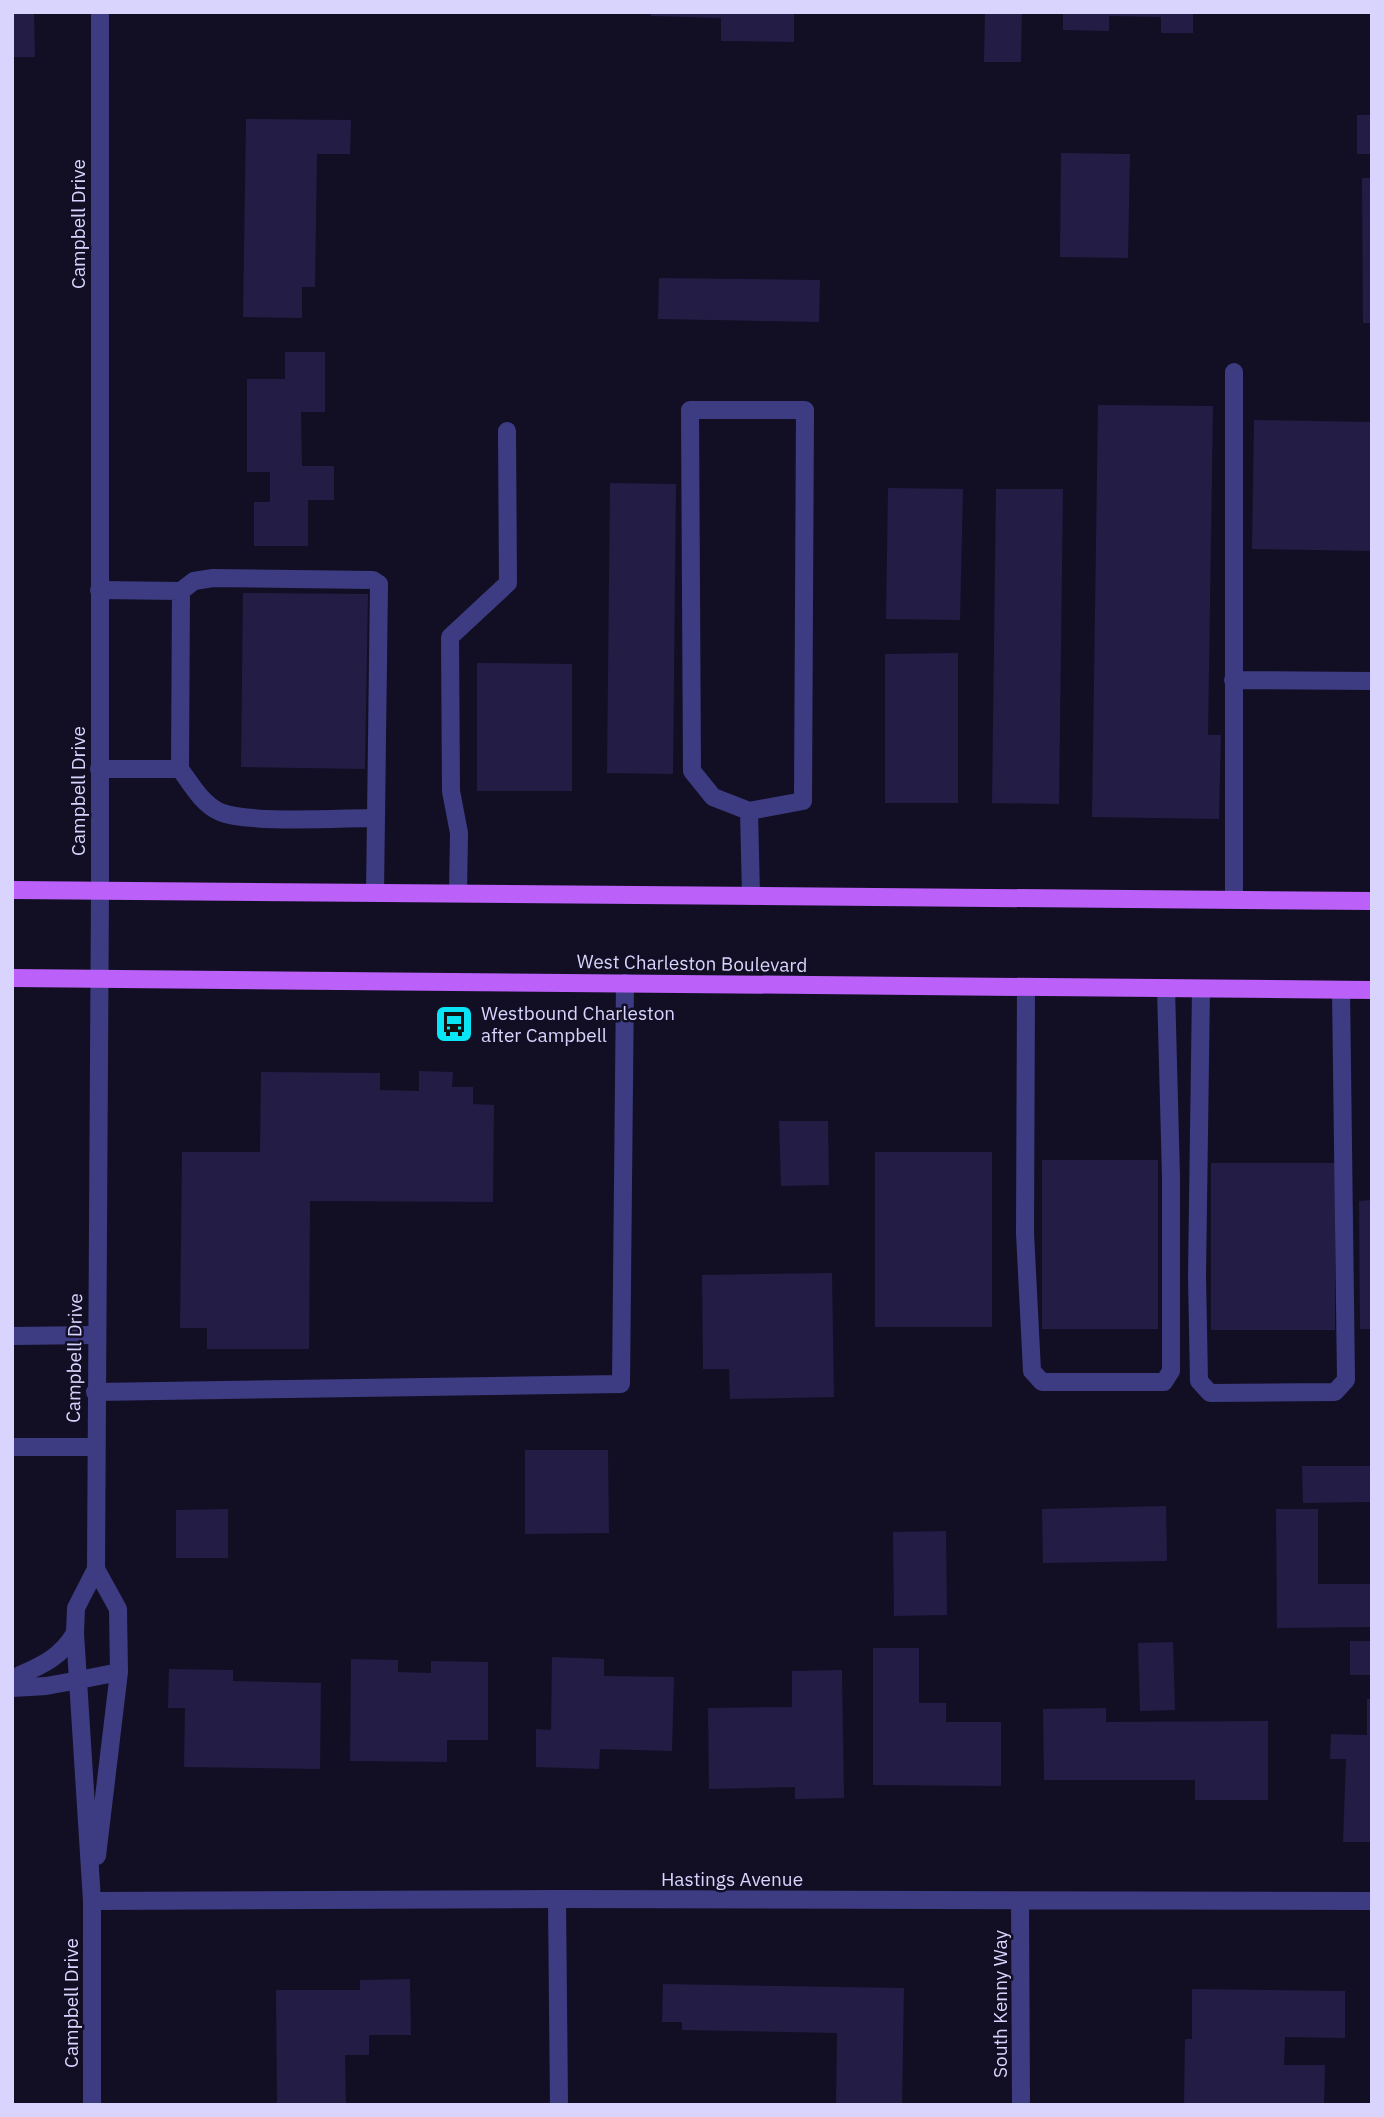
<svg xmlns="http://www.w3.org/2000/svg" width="1384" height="2117" font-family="'IBM Plex Sans',sans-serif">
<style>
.building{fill:#231c45}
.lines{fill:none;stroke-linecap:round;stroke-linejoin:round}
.service{stroke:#3d3c82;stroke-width:18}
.minor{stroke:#3d3c82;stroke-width:18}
.tertiary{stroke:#3d3c82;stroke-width:18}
.primary{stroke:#bb60f9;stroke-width:18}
.labels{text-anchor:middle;stroke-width:5;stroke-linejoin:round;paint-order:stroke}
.street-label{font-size:19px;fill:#d8d4fd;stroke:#120f24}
.poi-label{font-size:19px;fill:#d8d4fd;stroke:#120f24;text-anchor:start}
</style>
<rect width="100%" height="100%" fill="#120f24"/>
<path class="building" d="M12,12H34L35,57H12Z
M651,12H794V42L721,41V18L651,16Z
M985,12H1022L1021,62H984Z
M1063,12H1193V33H1161V17L1109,16V31L1063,30Z
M1357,115H1372V154H1357Z
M246,119L351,120L350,154H317L315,287H302V318L243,317Z
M1061,153L1130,154L1128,258L1060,257Z
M1362,178H1372V323H1363Z
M659,278L820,280L819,322L658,319Z
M285,352H325V412H301L302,466H334V500H308V546H254V502H270V472H247V379H285Z
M1098,405L1213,406L1208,735H1221L1219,819L1092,817Z
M1254,420L1372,422V551L1252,549Z
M610,483L676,484L673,774L607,773Z
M888,488L963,489L960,620L886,619Z
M996,489H1063L1059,804L992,803Z
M243,593L368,594L365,769L241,767Z
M958,653V803H885V654Z
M477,663L572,664V791H477Z
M419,1071L453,1072L452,1087H473V1104L494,1105L493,1202L310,1201L309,1349H207V1328H180L182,1152H260L261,1072L380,1073V1090L419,1091Z
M779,1121H828L829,1185L781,1186Z
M875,1152H992V1327H875Z
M1042,1160H1158V1329H1042Z
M1211,1163H1335V1330H1211Z
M1372,1200V1329H1360L1359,1201Z
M832,1273L834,1397L730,1399L729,1369H703L702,1275Z
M525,1450H608L609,1533L525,1534Z
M1302,1466H1372V1502L1303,1503Z
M1166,1506L1167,1561L1043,1563L1042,1509Z
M228,1509V1558H176V1510Z
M1276,1509H1318V1584H1372V1627L1277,1628Z
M946,1531L947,1615L894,1616L893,1532Z
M1350,1641H1372V1675H1350Z
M1173,1642L1175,1710L1140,1711L1138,1643Z
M873,1648H919V1703H946V1722H1001V1786L873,1785Z
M552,1657L604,1659V1676L674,1677L672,1751L600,1749L599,1769L536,1767V1729L551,1730Z
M351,1659L398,1660V1672L431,1673V1661L488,1662V1740H447V1762L350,1761Z
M169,1669L233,1670V1681L321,1683L320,1769L184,1767L185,1708H168Z
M842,1670L844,1798L795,1799V1787L709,1789L708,1708L792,1707V1671Z
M1367,1699H1372V1842H1343L1346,1759H1330L1331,1734L1367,1735Z
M1106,1708V1722L1268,1721V1800H1195V1780H1044L1043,1709Z
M410,1979L411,2035H369V2055H345L346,2105H277L276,1990H360V1980Z
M663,1984L904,1988L902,2105H836L837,2033L682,2030V2022H662Z
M1192,1989L1345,1991V2038L1285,2037L1284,2065H1325L1324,2105H1184L1185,2039H1192Z"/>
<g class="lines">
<path class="service" d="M1234,372V899
M690,410H805L803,801L749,811L713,797L692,771Z
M99,590L181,591L180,769H99
M181,591L194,581L213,578L373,580L379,584L376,818
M1233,680L1372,681
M180,769C191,784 202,804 220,812C248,824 341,818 376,818L375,892
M749,811L751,896
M458,893L459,833L451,791L450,637L508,583L507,431
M1026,987L1025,1233L1032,1371L1042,1382H1164L1171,1371V1177L1166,988
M1201,989L1197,1276L1199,1381L1210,1393L1335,1392L1346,1380L1341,990
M12,1336L95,1335
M95,1392L621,1384L625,983
M12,1447H95
M12,1688L46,1686L79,1680
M14,1688L20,1675C43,1665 62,1656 75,1633
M557,1899L559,2105"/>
<path class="minor" d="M92,1901L557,1899L1372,1901
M1020,1902L1021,2105"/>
<path class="tertiary" d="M96,1569L118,1609L119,1672L97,1856
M79,1680L119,1672
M92,2105V1901L75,1633L76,1608L96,1569L100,890V12"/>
<path class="primary" d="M12,890L1372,901
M12,978L1372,990"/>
</g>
<defs>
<symbol id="bus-square" viewBox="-11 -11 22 22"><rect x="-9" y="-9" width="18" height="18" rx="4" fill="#09e5f5" stroke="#120f24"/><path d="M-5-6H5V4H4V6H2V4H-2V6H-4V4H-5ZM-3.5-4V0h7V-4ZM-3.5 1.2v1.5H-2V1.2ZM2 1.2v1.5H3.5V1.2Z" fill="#111"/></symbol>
</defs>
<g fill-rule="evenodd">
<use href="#bus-square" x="432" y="1002" width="44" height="44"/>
</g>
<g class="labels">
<g class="street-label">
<text transform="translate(78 224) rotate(-90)" y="7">Campbell Drive</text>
<text transform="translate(78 791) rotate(-90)" y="7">Campbell Drive</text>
<text transform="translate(692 963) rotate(1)" y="7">West Charleston Boulevard</text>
<text transform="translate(74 1358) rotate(-89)" y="7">Campbell Drive</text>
<text x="732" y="1886">Hastings Avenue</text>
<text transform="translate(71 2003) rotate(-90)" y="7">Campbell Drive</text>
<text transform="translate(1000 2004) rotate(-90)" y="7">South Kenny Way</text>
</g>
<g class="poi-label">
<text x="481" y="1020">Westbound Charleston<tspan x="481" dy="22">after Campbell</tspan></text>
</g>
</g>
<rect width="1384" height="2117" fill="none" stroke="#d8d4fd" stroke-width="28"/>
</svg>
